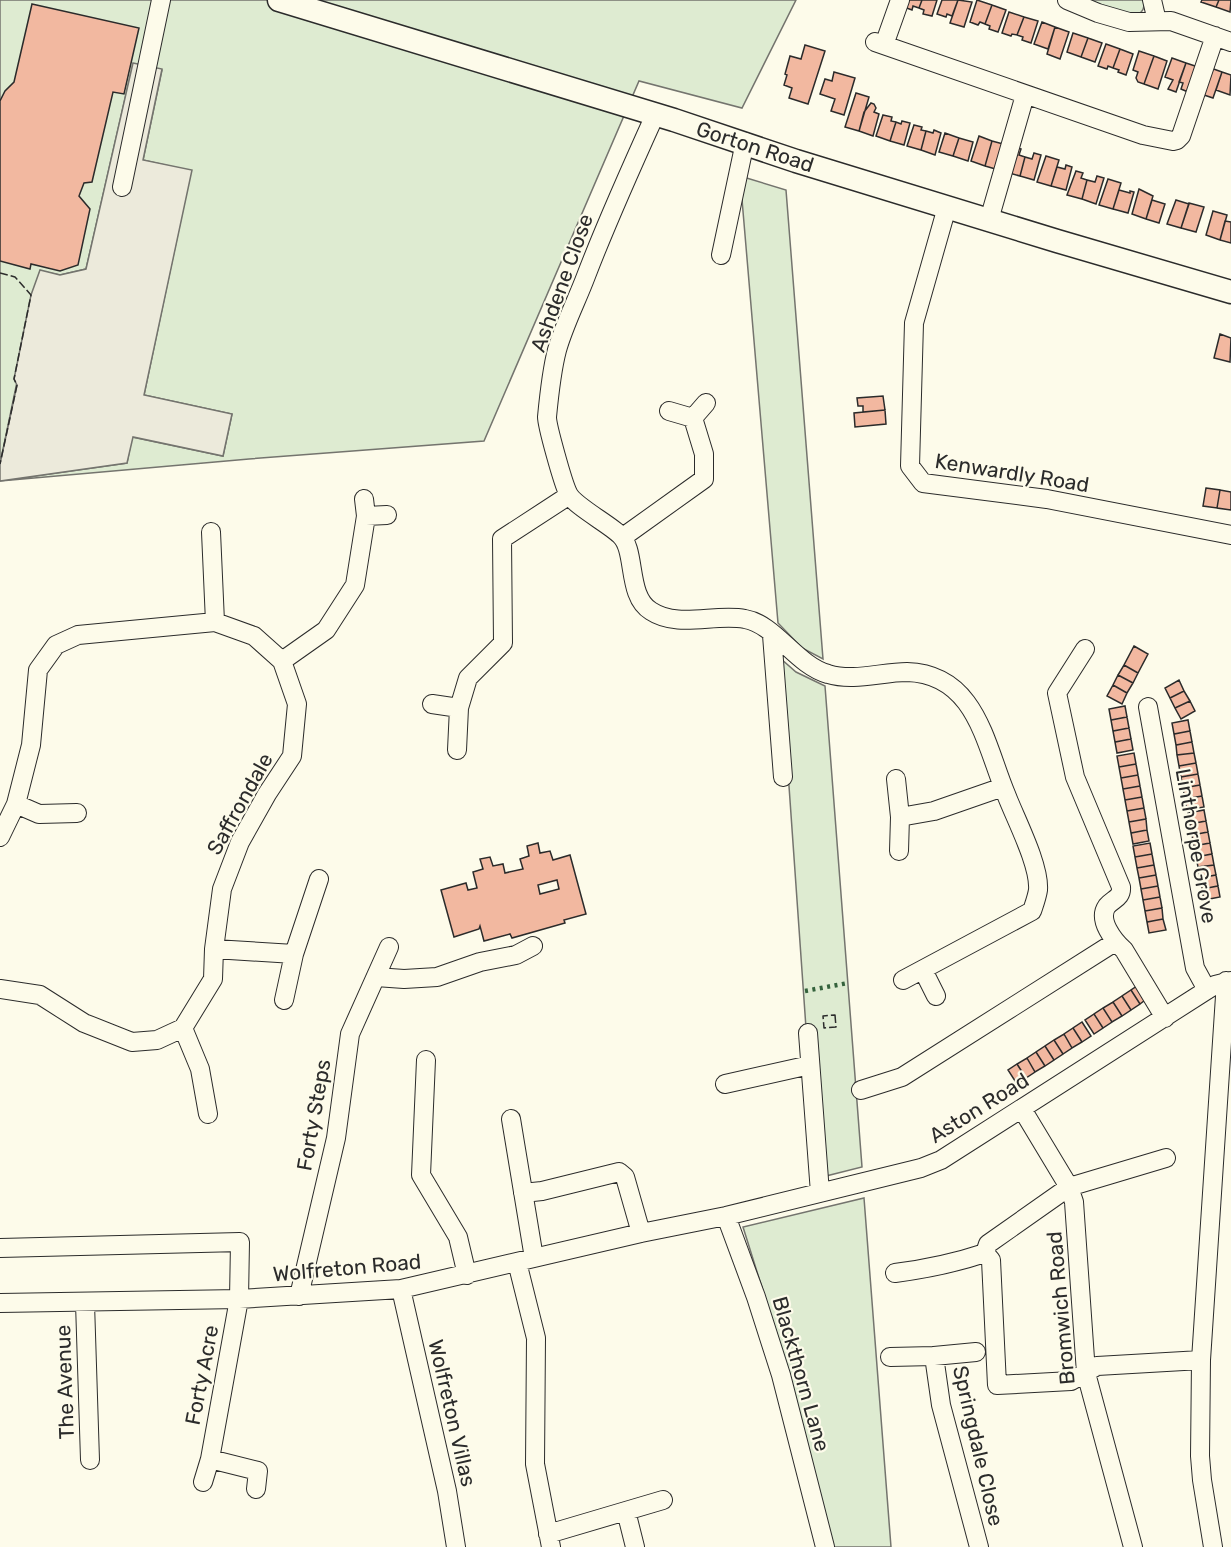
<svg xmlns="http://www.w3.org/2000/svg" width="1231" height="1547" font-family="Rubik,sans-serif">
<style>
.green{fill:#deebd1;stroke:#74746e;stroke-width:1.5}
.parking{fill:#eceadb;stroke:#74746e;stroke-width:1.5}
.building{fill:#f2b8a0;stroke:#2b2b2b;stroke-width:1.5;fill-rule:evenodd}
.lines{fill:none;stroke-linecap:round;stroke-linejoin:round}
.minor-casing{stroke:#2b2b2b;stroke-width:20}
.major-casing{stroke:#2b2b2b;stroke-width:25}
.minor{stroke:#fdfbea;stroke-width:18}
.major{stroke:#fdfbea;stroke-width:22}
.hedge{stroke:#34623c;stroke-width:4.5;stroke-dasharray:3 4.5;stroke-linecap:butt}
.fence{stroke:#2b2b2b;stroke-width:1.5;stroke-dasharray:8 3;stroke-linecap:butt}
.labels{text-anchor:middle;stroke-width:4.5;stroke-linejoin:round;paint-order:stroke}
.street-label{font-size:21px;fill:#2b2b2b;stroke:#fdfbea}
</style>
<rect width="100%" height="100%" fill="#fdfbea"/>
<path class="green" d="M0,0H796L742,108L639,81L484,441L249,459L0,481L127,463L132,437L223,456L232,414L144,395L191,171L143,160L162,70L133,64L86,269L60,275L40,271L0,464Z
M1082,0H1144C1145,8 1143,11 1137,16Z
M740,176L786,190L823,659L802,648L778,623Z
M780,658L796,672L825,686L862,1167L826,1176L806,1028Z
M864,1198L891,1547H833L789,1374L743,1227Z"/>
<path class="parking" d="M133,63L162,69L143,160L192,170L144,395L232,414L223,456L133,437L127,463L0,481V464L17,385L14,379L31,295L40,270L60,275L86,269Z"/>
<path class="building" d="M906,0H922L919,8L913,6L912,10L904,7Z
M922,0H937L932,16L923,14L924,10L919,8Z
M942,0H958L952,16L947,14L946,17L937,14Z
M958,0L972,2L964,27L950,23Z
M977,0L992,5L985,24L980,22L978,25L970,22Z
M1202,0H1219L1216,7L1201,2Z
M1219,0H1231L1230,12L1216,7Z
M32,4L139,28L124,94L113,92L92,182L84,183L79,196L90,209L78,265L60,271L31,264L30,269L0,261V101L5,91L14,82Z
M992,5L1006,10L998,32L989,29L990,26L985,24Z
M1009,12L1024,17L1017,35L1012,34L1011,36L1002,33Z
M1024,17L1038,21L1031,43L1022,40L1023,37L1017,35Z
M1042,22L1055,27L1048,49L1034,44Z
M1055,27L1069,32L1060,59L1047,54Z
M1073,33L1088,38L1081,57L1067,52Z
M1088,38L1102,43L1095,62L1081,57Z
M1106,44L1120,49L1113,68L1108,66L1107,69L1098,66Z
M805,45L825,51L808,104L789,98L792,88L784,85L787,75L785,74L790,56L801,59Z
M1120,49L1133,54L1126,75L1118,72L1119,70L1113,68Z
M1139,51L1154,56L1144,84L1138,82L1136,78L1138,72L1133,70Z
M1154,56L1167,61L1158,89L1144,84Z
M1172,58L1186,63L1176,92L1168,89L1173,80L1165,77Z
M1186,63L1201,68L1188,92L1181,89L1183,83L1179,82Z
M1208,67L1222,72L1213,98L1198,93Z
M834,72L855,78L844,115L831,111L835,99L820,94L825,79L832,81Z
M1222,72L1231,75L1230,95L1216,90Z
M856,93L869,97L859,131L845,127Z
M871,103L874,104L876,108L874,112L879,114L873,136L859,131L864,112Z
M883,115L892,117L891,121L896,122L890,141L876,136Z
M902,121L910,123L904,145L890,141L896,122L901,124Z
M914,125L922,127L921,130L926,131L921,150L907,146Z
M934,130L941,133L935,155L921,150L926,131L933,133Z
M945,133L959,138L953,156L939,152Z
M979,136L992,141L985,166L971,161Z
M959,138L973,142L968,161L953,156Z
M992,141L1007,145L999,170L985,166Z
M1014,147L1021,149L1019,155L1025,157L1020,176L1006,172Z
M1034,153L1041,155L1034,180L1020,176L1025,157L1032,159Z
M1046,156L1059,160L1051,186L1037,182Z
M1066,165L1072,167L1066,190L1051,186L1057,167L1065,169Z
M1076,171L1083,173L1081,178L1087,180L1082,199L1067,195Z
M1097,176L1104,178L1096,204L1082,199L1087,180L1095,182Z
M1108,179L1121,183L1113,209L1099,205Z
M1139,189L1153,196L1146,219L1132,214Z
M1119,190L1130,193V191L1134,192L1128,213L1113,209Z
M1152,200L1165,204L1159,223L1146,219Z
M1176,200L1189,204L1181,228L1167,224Z
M1189,203L1204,207L1196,232L1181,228Z
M1213,211L1227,215L1220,240L1206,235Z
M1225,221L1231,222V243L1220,240Z
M1220,334L1231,338L1230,362L1214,358Z
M883,396L885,410L863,412V406H858L857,398Z
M885,410L886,424L855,427L854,413Z
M1206,488L1220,490L1217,508L1203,506Z
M1220,490L1231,492V510L1217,508Z
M1134,646L1148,654L1138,673L1124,665Z
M1124,665L1138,673L1133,683L1118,675Z
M1118,675L1133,683L1127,693L1113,685Z
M1179,680L1184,691L1170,698L1165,688Z
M1113,685L1127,693L1122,704L1107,696Z
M1184,691L1190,701L1175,708L1170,698Z
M1190,701L1195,711L1181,719L1175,708Z
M1125,706L1127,717L1111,720L1109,709Z
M1127,717L1129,728L1113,731L1111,720Z
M1188,720L1190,731L1174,734L1172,723Z
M1129,728L1131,739L1115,742L1113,731Z
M1190,731L1192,742L1176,745L1174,734Z
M1131,739L1133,750L1117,753L1115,742Z
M1192,742L1194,753L1177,755L1176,745Z
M1134,753L1136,764L1119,767L1117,756Z
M1194,753L1196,763L1179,766L1177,755Z
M1196,763L1198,774L1181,777L1179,766Z
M1136,764L1138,775L1121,778L1119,767Z
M1198,774L1200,785L1183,788L1181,777Z
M1138,775L1140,786L1123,789L1121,778Z
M1200,785L1202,796L1185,799L1183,788Z
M1140,786L1142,797L1125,800L1123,789Z
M1202,796L1204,807L1187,810L1185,799Z
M1142,797L1144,808L1127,811L1125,800Z
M1144,808L1146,819L1129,822L1127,811Z
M1204,810L1206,821L1190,824L1188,813Z
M1146,819L1147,830L1131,833L1129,822Z
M1206,821L1208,832L1192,835L1190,824Z
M1147,830L1149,841L1133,844L1131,833Z
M1208,832L1210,843L1194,846L1192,835Z
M538,843L540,853L550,851L553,860L570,855L586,914L564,920L565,923L512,938L510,934L484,941L480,926L479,929L454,937L441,890L466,883L468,890L477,888L473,872L483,869L480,859L490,857L493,866L503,864L505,873L523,869L520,859L529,856L527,846ZM557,880L559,889L540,894L538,885Z
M1150,843L1152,854L1135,857L1133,846Z
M1210,843L1212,854L1196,857L1194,846Z
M1152,854L1154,865L1137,868L1135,857Z
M1212,854L1214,865L1198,867L1196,857Z
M1154,865L1156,875L1139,878L1137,868Z
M1214,865L1216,875L1200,878L1198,867Z
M1156,875L1158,886L1141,889L1139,878Z
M1216,875L1218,886L1202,889L1200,878Z
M1158,886L1160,897L1143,900L1141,889Z
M1218,886L1220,897L1204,900L1202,889Z
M1160,897L1162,908L1145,911L1143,900Z
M1162,908L1163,919L1147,922L1145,911Z
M1163,919L1166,930L1149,933L1147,922Z
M1140,984L1149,997L1140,1004L1131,990Z
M1131,990L1140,1004L1131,1010L1122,996Z
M1122,996L1131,1010L1122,1016L1113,1002Z
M1113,1002L1122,1016L1112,1022L1103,1008Z
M1103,1008L1112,1022L1103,1028L1094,1014Z
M1094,1014L1103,1028L1094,1034L1085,1020Z
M1082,1022L1091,1036L1082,1042L1073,1028Z
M1073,1028L1082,1042L1072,1048L1064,1034Z
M1064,1034L1072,1048L1063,1054L1054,1040Z
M1054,1040L1063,1054L1054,1060L1045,1046Z
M1045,1046L1054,1060L1045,1066L1036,1052Z
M1036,1052L1045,1066L1035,1072L1027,1058Z
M1027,1058L1035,1072L1026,1078L1017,1064Z
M1017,1064L1026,1078L1017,1084L1008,1070Z"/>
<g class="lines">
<defs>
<path id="minor" d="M1067,0L1098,13L1129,22L1171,21L1231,42
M1152,0L1157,21
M875,42L1143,135L1173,141L1177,140L1181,136L1215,36
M884,45L900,0
M655,115C631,168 607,221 586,276C577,300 564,325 557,350C552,369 549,396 547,417C547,426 563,483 568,493C573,505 609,524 620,535C637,550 626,596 651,611C678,629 715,613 745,619C775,624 796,665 828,674C854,682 881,672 907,672C976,674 985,744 1006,794C1015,818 1040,865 1038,890C1037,897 1034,905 1032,911L903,980
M122,187L161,0
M947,207L914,323L910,466L923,483L1047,499L1231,535
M989,220L1025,95
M721,255L745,142
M669,411L693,418L706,403
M366,516L387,515
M211,532L215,622
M623,537L704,479V454L693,418
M772,635L783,777
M1085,649L1057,693L1075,777L1121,887C1122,898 1113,899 1107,906C1097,920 1114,941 1124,950L1165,1018
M282,661L326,630L355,585L366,516L364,499
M432,704L459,708
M1148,707L1195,968L1207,990
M457,750L459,708L468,678L503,643L502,539L568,496
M896,779L900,817L899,851
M16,804L39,814L77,813
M900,817L934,811L1003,787
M0,837L16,804L31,745L38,670L56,645L78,635L215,622L254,636L282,661L297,704L292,756L267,794L240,842L222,889L214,949L213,979L183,1028L157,1040L132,1042L84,1023L40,995L0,989
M214,949L294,954
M923,970L936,996
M376,977L404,979L437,977L480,962L516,955L533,946
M284,1000L294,954L319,879
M183,1028L200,1069L208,1114
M808,1033L820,1193
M426,1060L421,1175L458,1237L467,1275
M725,1084L810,1065
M861,1090L902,1077L1115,942
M1022,1109L1069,1187L1074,1202L1086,1373L1133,1547
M511,1119L534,1258
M523,1193L542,1191L619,1172L625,1177L641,1233
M726,1216L756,1297L781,1375L825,1547
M0,1248L240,1242L239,1299L210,1459L203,1482
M985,1253L991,1260L997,1385L1071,1381L1097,1366L1201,1360
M985,1253L988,1244L1069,1187L1166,1158
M517,1262L536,1338L535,1464L551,1547
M895,1273C926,1269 955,1263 985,1253
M401,1289L447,1491L456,1547
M299,1296L336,1138L350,1034L389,947
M0,1303L239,1299L401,1289L641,1233L726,1216L921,1168L941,1160L1207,990L1215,985L1231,981
M85,1303L90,1460
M934,1356L941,1405L979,1547
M890,1357L934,1356L976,1352
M210,1459L258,1471L256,1489
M626,1511L635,1547
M548,1534L663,1500
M1213,1547L1202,1480L1200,1456L1201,1360L1226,981"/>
<path id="major" d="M279,0L674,120L796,161L1057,241L1231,292"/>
</defs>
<use href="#minor" class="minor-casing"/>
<use href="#major" class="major-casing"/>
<use href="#minor" class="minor"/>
<use href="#major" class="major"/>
<path class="hedge" d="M805,991L848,983"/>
<path class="fence" d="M0,273L15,277L31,295L14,379L17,385L0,464
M835,1015L836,1027L824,1028L823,1016Z"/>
</g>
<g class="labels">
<g class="street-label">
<text transform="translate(755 147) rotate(18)" y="7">Gorton Road</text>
<text transform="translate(562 283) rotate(-70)" y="7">Ashdene Close</text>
<text transform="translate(1012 473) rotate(9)" y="7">Kenwardly Road</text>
<text transform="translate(240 804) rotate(-61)" y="7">Saffrondale</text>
<text transform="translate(1196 846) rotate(80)" y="7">Linthorpe Grove</text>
<text transform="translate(979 1108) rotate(-32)" y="7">Aston Road</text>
<text transform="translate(314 1115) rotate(-80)" y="7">Forty Steps</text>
<text transform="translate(347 1268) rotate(-5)" y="7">Wolfreton Road</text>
<text transform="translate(1061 1308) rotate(-95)" y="7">Bromwich Road</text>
<text transform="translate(801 1374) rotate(74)" y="7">Blackthorn Lane</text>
<text transform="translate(202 1375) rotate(-79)" y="7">Forty Acre</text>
<text transform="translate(65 1382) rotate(-92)" y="7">The Avenue</text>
<text transform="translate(452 1413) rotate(77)" y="7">Wolfreton Villas</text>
<text transform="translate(978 1446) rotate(77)" y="7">Springdale Close</text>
</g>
</g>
</svg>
